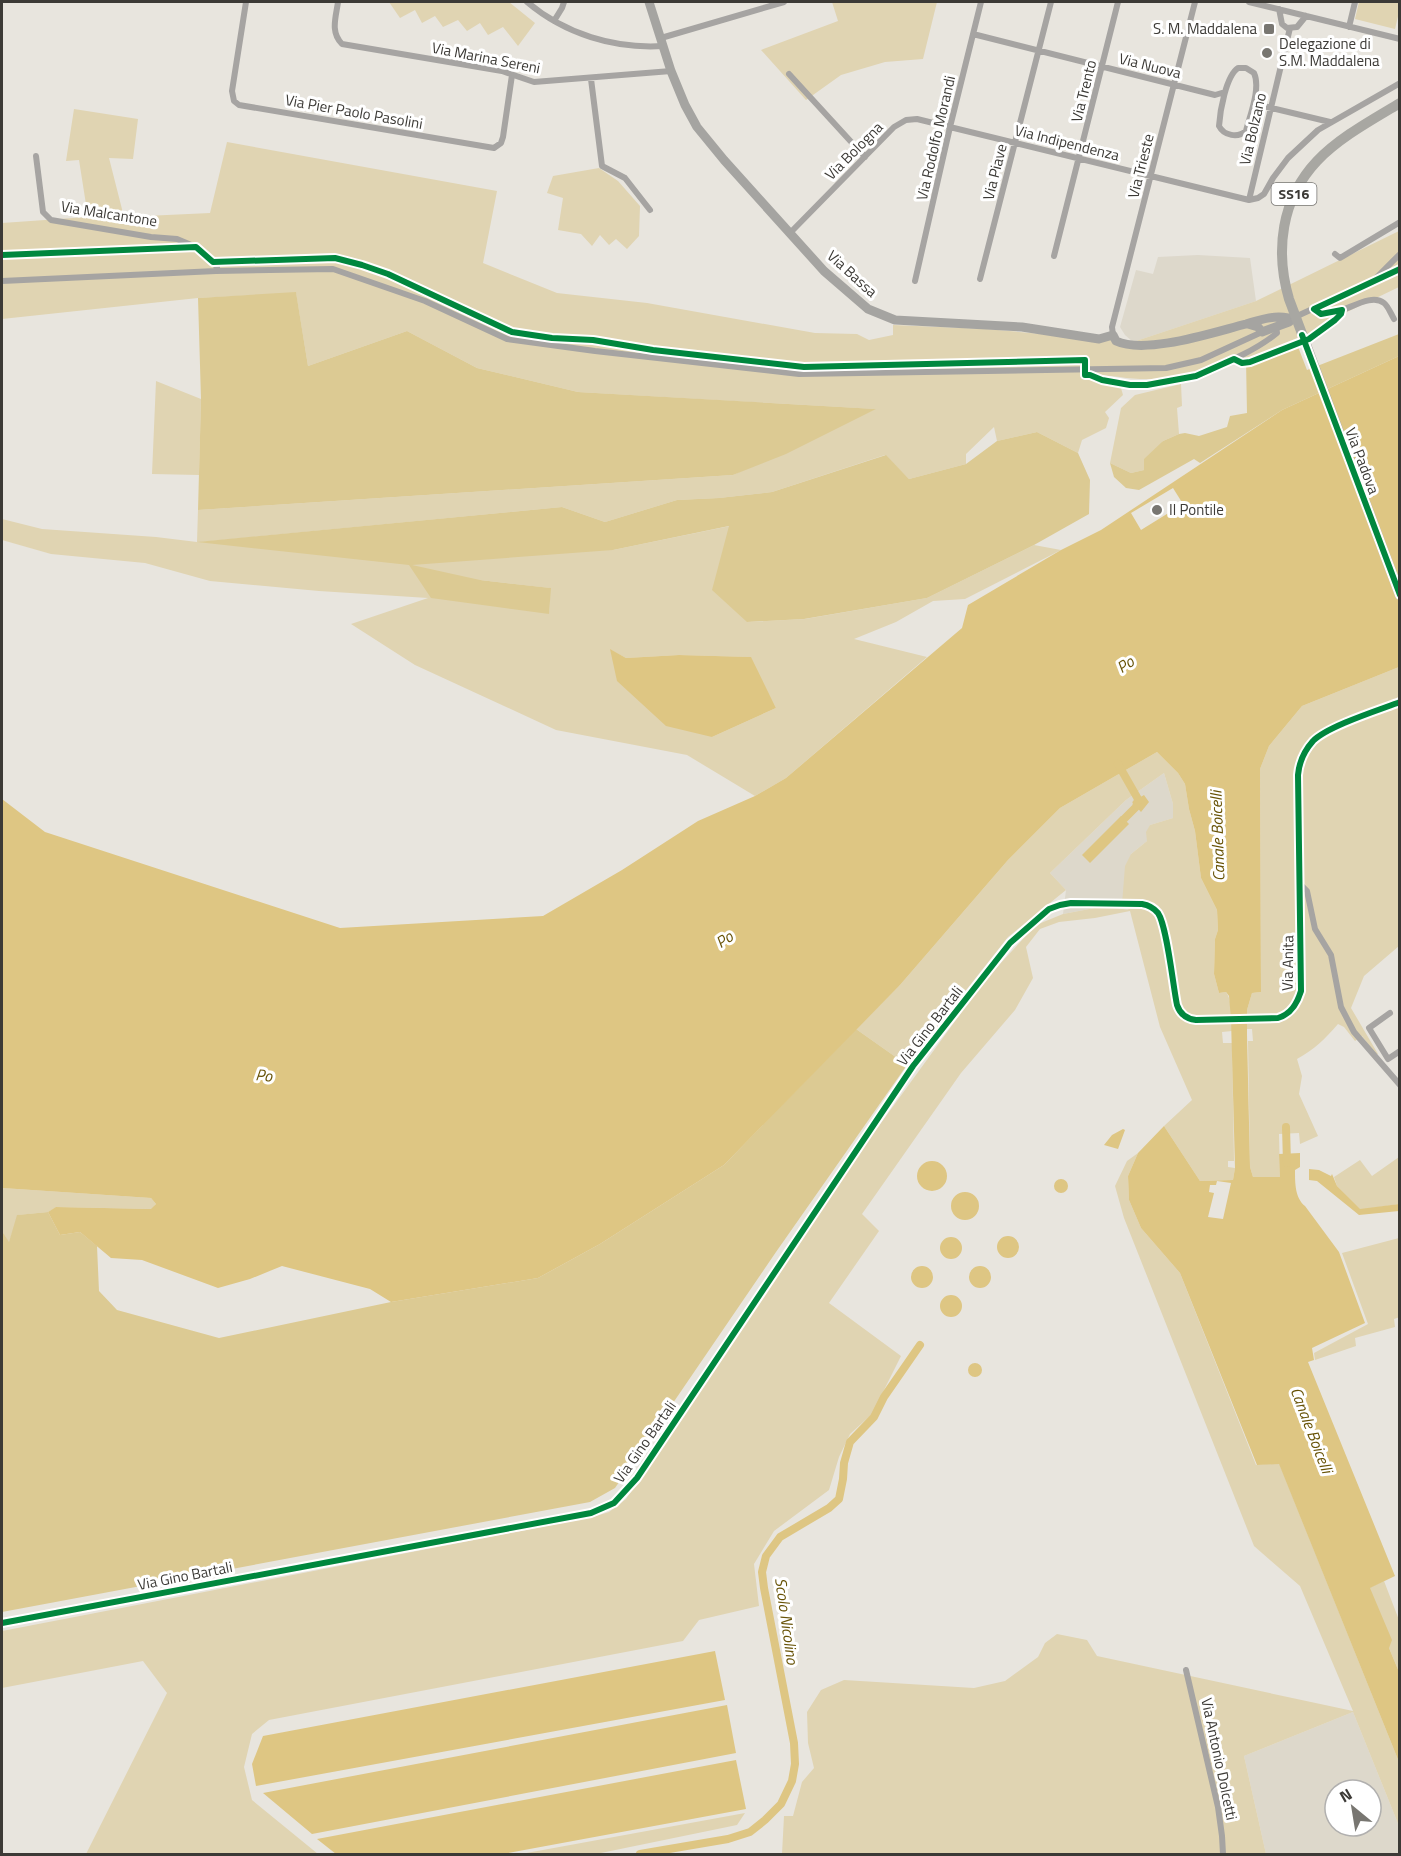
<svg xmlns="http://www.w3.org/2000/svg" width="1401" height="1856" font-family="'Titillium Web',sans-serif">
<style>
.built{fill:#ddd8cb;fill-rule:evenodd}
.green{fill:#e0d4b2;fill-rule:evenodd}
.forest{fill:#dcca93}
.water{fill:#dec683}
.pier{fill:#e8e5de}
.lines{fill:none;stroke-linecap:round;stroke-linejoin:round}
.canal{stroke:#dec683;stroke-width:8}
.street{stroke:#a6a4a2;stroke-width:6}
.secondary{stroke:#a5a4a1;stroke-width:9}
.primary{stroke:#a8a7a2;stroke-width:10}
.cycleway-casing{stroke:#fff;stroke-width:10}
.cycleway{stroke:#00873e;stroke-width:6}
.poi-dot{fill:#787671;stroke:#fff;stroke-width:2}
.labels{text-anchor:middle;stroke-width:6;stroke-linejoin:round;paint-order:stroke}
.shield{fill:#fff;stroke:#767572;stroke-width:1.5}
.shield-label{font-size:14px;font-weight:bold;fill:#3c3a36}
.poi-label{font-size:15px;fill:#3c3a36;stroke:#fff;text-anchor:start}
.street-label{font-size:15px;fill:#3c3a36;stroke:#fff}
.water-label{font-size:16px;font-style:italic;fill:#675205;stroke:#fff}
</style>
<rect width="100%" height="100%" fill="#e8e5de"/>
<path class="built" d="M1198,255L1250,258L1256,301L1133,342L1125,335L1120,327L1136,270L1153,274L1158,257Z
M1164,773L1173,804V818L1150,825L1147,841L1131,854L1130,910L1105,906L1063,914L1066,890L1050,873L1126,800Z
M1353,1712L1399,1826V1854H1266L1244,1756ZM1335,1790H1371V1826H1335Z"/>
<path class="green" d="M389,2H509L535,23L518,46L503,27L488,35L480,23L467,31L458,20L443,27L435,16L422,23L415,10L400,18Z
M832,2H937L923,59L885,62L841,75L806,100L761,50L838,21Z
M1359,2H1399V12L1395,29L1355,19Z
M74,109L138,119L133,159L109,158L124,217L210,213L227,142L497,191L483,263L557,293L647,303L815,333L857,334L869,340L893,335V325L986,329L1133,342L1256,301L1399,231V287L1347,312L1311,342L1298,346L1295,339C1250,358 1202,378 1152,379C1130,380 1109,374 1088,375L1107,384L1121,388L1123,395L1105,412L1109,418L1106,428L1082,440L1078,453L1037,432L997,441L994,427L966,454V464L909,479L885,455L772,492L719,498L677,500L605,522L562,507L201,542L613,550L730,526L748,622L805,619L927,598L1034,545L1061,550L965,599L933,601L896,622L854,639L927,657L786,778L755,796L687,755L556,730L415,665L351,624L428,598L319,591L210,581L145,563L51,554L2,540V519L42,529L156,537L197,542L198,510L733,475L875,409L578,392L477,368L407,331L308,366L296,293L198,298L2,319V223L88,217L79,160L66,161ZM480,580L550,588L549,613V614ZM611,650L626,658L679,655L750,657L776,708L712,737Z
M599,168L618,181L640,206L639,236L627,249L616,239L609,245L600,235L592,246L581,234L558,230L563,198L547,193L553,176Z
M156,381L201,399L199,475L152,474Z
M1181,384L1182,406L1177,408L1179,434L1163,441L1144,470L1131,473L1110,463L1121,408L1135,395Z
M1399,667V946L1364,976L1351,1008L1378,1054L1376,1055L1362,1036L1355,1041L1344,1027L1338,1024C1324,1040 1315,1049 1297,1059L1302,1076L1299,1094L1318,1136L1300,1144L1299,1133L1279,1134L1280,1177H1253L1250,1167L1248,1041H1253L1252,1029H1247V1010L1252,993L1261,992L1260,769L1269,746L1302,706Z
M1157,752L1178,773L1185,784L1189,809L1195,831L1201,878L1217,910L1218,930L1215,939L1214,974L1219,993L1226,992C1233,1002 1231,1019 1232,1031L1222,1032L1223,1043H1232L1234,1161H1228V1167L1235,1168L1233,1180L1200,1181L1164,1126L1192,1100L1160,1027L1130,911L1095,918L1059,922L1040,929L1026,947L1033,978L1015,1010L961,1073L862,1214L879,1231L829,1303L901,1356L872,1414L850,1434L839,1457L829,1490L774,1531L754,1564L759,1606L699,1620L683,1641L269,1720L252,1734L244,1767L252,1800L318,1854H86L167,1693L143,1661L2,1688V1631L593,1517L609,1512L626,1499L873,1134L985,980L1036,925L1063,914L1105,906L1129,910L1122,904L1125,866L1131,854L1147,841L1146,832L1150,825L1173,818V804L1164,773L1126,800L1050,873L1066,890L1008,937L907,1065L856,1029L900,985L1008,860L1060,808Z
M1138,1153L1128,1176L1129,1200L1141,1228L1180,1273L1256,1465L1279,1463L1399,1762V1826L1353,1712L1244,1756L1266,1854H782L784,1816H793L802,1782L814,1768L808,1743L807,1712L821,1690L844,1680L974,1688L1005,1681L1038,1657L1045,1643L1057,1634L1087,1640L1097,1656L1353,1711L1300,1586L1254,1546L1124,1218L1115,1186L1127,1161Z
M1399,1157V1204L1360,1210L1337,1186L1334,1177L1360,1160L1372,1176Z
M2,1188L151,1198L156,1204L152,1209L57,1207L48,1212L18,1215L9,1243L2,1231Z
M1399,1238L1400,1317L1394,1319L1395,1327L1355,1338L1356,1346L1315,1360L1314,1353L1368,1324L1342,1253Z
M1384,1581L1399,1620V1672L1389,1648L1369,1588Z
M745,1813L737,1825L596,1854H521Z"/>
<path class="forest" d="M296,292L308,366L407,331L477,368L578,392L876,409L786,454L733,475L198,510L201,399L198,298Z
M1399,334V356L1282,410L1200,463L1194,459L1139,490L1126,488L1114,477L1110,463L1131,473L1144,470V459L1163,441L1179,434L1185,433L1199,436L1227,427L1230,416L1247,413L1246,360L1295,339L1307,370Z
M1037,432L1078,453L1090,480L1089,514L1034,545L927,598L804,619L747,622L712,590L729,526L613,550L412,565L480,580L551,588L549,614L431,598L409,565L197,542L562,507L605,522L677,500L719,498L772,492L886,455L909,479L966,464L997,441Z
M856,1029L907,1065L776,1252L615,1488L590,1502L2,1612V1231L9,1242L17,1215L48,1212L60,1235L80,1232L97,1246L99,1291L117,1310L219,1338L391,1302L538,1278L600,1244L724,1165Z"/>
<path class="water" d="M1399,356V667L1302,706L1269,746L1260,769L1261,992L1252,993L1247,1010V1035L1250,1167L1253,1177H1280L1279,1154L1300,1153V1167L1295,1170C1295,1183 1295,1198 1305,1206L1339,1252L1365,1323L1312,1348L1314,1360L1308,1362L1395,1576L1370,1588L1392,1640L1389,1648L1399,1672V1762L1279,1464L1257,1465L1180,1273L1141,1228L1129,1200L1128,1176L1138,1153L1164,1126L1200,1181L1233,1180L1235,1168L1231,1019L1229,996L1226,992L1219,993L1214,974L1215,939L1218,930L1217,910L1201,878L1195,831L1189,809L1185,784L1178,773L1157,752L1060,808L1008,860L900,985L724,1165L600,1244L538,1278L391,1302L370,1289L282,1266L250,1279L218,1288L142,1260L111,1258L80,1232L60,1235L48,1212L56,1207L151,1209L156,1204L151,1198L2,1188V799L45,832L340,928L543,916L622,870L698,821L755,796L786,778L962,628L968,605L1061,550L1101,530L1282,410Z
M610,649L626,658L679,655L751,657L776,708L712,737L666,726L617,681Z
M1144,795L1149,802L1141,812L1132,802Z
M1121,816L1129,824L1090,863L1082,855Z
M1123,1129L1125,1130L1118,1149L1104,1145L1112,1135Z
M917 1176a15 15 0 1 1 30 0a15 15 0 1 1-30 0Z
M1309,1169L1319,1170L1331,1176L1332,1174L1337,1186L1360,1209L1399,1204V1211L1359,1215L1317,1181L1309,1180Z
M1054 1186a7 7 0 1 1 14 0a7 7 0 1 1-14 0Z
M951 1206a14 14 0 1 1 28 0a14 14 0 1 1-28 0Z
M997 1247a11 11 0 1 1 22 0a11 11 0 1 1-22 0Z
M940 1248a11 11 0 1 1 22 0a11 11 0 1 1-22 0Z
M969 1277a11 11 0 1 1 22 0a11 11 0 1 1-22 0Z
M911 1277a11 11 0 1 1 22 0a11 11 0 1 1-22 0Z
M940 1306a11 11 0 1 1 22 0a11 11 0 1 1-22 0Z
M968 1370a7 7 0 1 1 14 0a7 7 0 1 1-14 0Z
M715,1651L725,1700L256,1786L252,1764L263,1736Z
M727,1705L736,1753L312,1834L263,1793Z
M736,1760L746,1809L503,1854H336L317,1839Z"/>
<path class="pier" d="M1173,488L1183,504L1141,530L1131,513Z
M1217,1181L1231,1183L1223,1219L1208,1217L1214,1193L1209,1192L1210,1185H1216Z"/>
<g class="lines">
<path class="canal" d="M1118,764L1138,799L1136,807L1124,819
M1286,1127L1287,1163
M640,1854L728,1839L750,1832L765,1820L781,1804L792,1781L795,1764L794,1743L764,1588L762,1572L766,1556L780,1537L829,1508L839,1499L843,1479L844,1463L850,1442L874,1417L884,1397L920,1345"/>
<path class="street" d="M246,2L232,91L234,101L239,105L494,148L501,143L503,137L512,75
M338,2C336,17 330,32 342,44L502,71L534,82L671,71
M527,2C565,34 614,49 663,46
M1249,2L1400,39
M1279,9L1282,24L1287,28L1297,27L1306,16
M554,21L562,8L564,2
M1349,27L1355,2
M973,34L1215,95L1225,92
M661,38L784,2
M1238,68H1246L1254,73C1261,88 1250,115 1246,131C1238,138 1224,136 1219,126C1220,111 1226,76 1238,68Z
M789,74L865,157
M591,79L602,166L625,178L650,210
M1255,98L1259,105L1330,122
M36,156L43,212L51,220L151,237L177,239L196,247L205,254L217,267L216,271
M1249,200L1290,28
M790,233L894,127L906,120L917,119L1249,200L1258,198L1264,194L1273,178L1288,158L1318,130L1400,83
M1335,254L1340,258L1400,222
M1054,256L1118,2
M1376,278L1400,254
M980,279L1051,2
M2,281L216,271L333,269L425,301L507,339L595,351L799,374L1166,368L1201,360L1262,332
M915,281L950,127L981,2
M1314,309C1331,327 1366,289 1384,303C1388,306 1391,314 1394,319
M1295,317L1400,269
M1113,335L1112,327L1195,2
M1090,370V375C1099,380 1107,381 1117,382C1161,389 1203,376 1242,355C1254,349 1266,342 1277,333L1276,327
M1299,883L1307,891L1315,929L1331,955L1341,1007L1354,1032L1400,1085
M1390,1013L1369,1028L1388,1059L1400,1051
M913,1066L1010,943L1049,909L1060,905L1071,903L1142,904C1148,905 1153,907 1158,913C1167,926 1173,986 1177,1005C1180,1014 1187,1019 1196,1020C1214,1020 1273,1023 1286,1015C1294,1009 1298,1000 1301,991L1298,775C1299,763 1305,750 1313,741C1328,726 1379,710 1400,702
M1186,1670L1218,1807L1222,1836L1223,1854"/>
<path class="secondary" d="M649,2L671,71L685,105L697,127L724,160L824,271L868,309L895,320L1022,327L1099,339L1113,335L1116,341C1146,355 1214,332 1246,324C1260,320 1273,315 1288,318
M1248,324L1258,327L1262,332L1289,322L1293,318"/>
<path class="primary" d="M1400,103C1372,120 1340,137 1317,161C1281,199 1275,251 1289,299L1400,595"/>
<defs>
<path id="cycleway" d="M2,255L196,247L213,262L335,258L362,265L388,274L512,332L552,338L593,340L653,350L804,367L1085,360V375H1090L1102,380L1130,385H1147L1196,376L1234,359L1242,363L1250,362L1309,339L1335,320L1341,314L1342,310
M1342,310L1321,314L1314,309L1400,269
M1302,335L1400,595
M2,1623L591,1513L614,1503L637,1478L913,1066L1010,943L1049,909L1060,905L1071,903L1142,904C1148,905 1153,907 1158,913C1167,926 1173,986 1177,1005C1180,1014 1187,1019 1196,1020L1278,1018C1291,1014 1297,1004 1301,991L1298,775C1299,763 1305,750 1313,741C1328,726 1379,710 1400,702"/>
</defs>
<use href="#cycleway" class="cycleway-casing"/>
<use href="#cycleway" class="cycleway"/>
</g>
<g class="poi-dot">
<rect x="1263" y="23" width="12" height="12" rx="3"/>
<circle cx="1267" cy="53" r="6"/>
<circle cx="1157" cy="510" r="6"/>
</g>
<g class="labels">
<rect class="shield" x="1271.5" y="183" width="45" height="22" rx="4.5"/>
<g class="shield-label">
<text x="1294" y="199">SS16</text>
</g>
<g class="poi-label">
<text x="1257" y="34" text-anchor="end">S. M. Maddalena</text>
<text x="1279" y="49">Delegazione di<tspan x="1279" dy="17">S.M. Maddalena</tspan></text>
<text x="1169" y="515">Il Pontile</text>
</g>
<g class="street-label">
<text transform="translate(486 58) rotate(11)" y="5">Via Marina Sereni</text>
<text transform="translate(1150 66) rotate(14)" y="5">Via Nuova</text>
<text transform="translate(1084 91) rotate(-76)" y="5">Via Trento</text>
<text transform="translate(354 112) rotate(10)" y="5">Via Pier Paolo Pasolini</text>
<text transform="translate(1253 129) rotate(-77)" y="5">Via Bolzano</text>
<text transform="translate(936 138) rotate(-77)" y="5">Via Rodolfo Morandi</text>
<text transform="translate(1067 143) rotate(14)" y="5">Via Indipendenza</text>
<text transform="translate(854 151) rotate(-45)" y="5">Via Bologna</text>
<text transform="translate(1141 166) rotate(-76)" y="5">Via Trieste</text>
<text transform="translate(995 172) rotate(-76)" y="5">Via Piave</text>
<text transform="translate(109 214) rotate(9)" y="5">Via Malcantone</text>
<text transform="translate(852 274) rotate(42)" y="5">Via Bassa</text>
<text transform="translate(1362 461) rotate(69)" y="5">Via Padova</text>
<text transform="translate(1288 963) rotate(-89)" y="5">Via Anita</text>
<text transform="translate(930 1026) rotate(-52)" y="5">Via Gino Bartali</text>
<text transform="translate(645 1442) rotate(-55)" y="5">Via Gino Bartali</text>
<text transform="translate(185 1576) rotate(-11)" y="5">Via Gino Bartali</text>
<text transform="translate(1219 1759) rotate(78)" y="5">Via Antonio Dolcetti</text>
</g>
<g class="water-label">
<text transform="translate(1125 664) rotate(-34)" y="6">Po</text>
<text transform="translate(1217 836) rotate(-92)" y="6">Canale Boicelli</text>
<text transform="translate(724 939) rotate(-34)" y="6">Po</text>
<text transform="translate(264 1075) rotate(6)" y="6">Po</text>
<text transform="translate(1312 1430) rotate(69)" y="6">Canale Boicelli</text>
<text transform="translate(787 1621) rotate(82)" y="6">Scolo Nicolino</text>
</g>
</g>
<rect width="1401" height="1856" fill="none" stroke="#3c3a36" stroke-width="6"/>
<g transform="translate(1353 1808) rotate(330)"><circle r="28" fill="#ffffff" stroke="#b1b0af" stroke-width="1.5"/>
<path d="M0-4.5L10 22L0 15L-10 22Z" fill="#787671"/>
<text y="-9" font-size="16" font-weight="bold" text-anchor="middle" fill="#3c3a36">N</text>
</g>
</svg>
